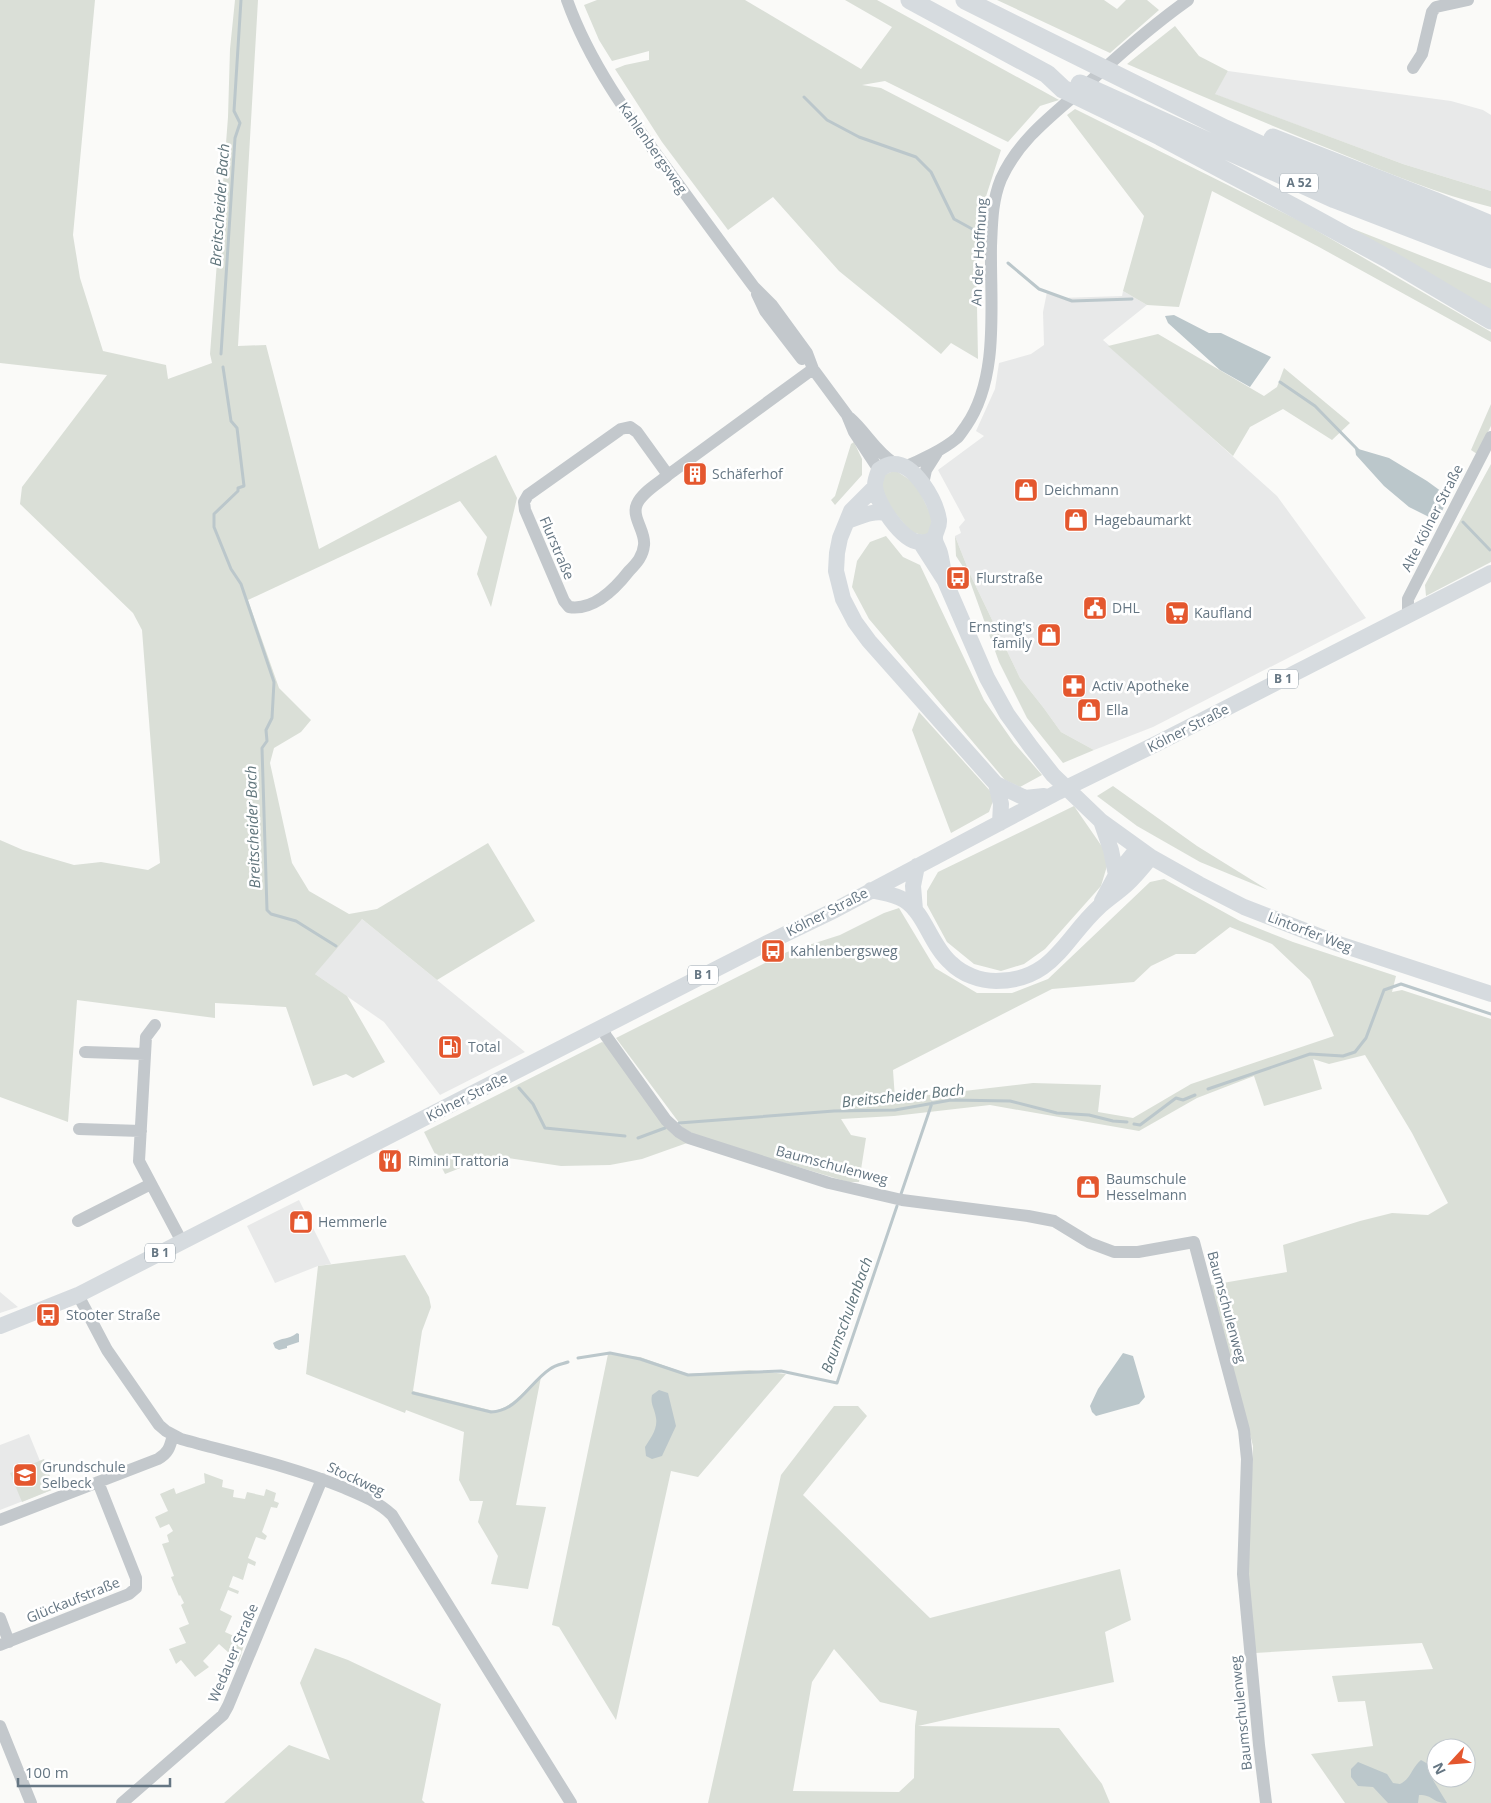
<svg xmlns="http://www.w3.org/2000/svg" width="1491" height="1803" font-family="'Open Sans',sans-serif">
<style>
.built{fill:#e8e9e9}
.green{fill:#dadfd7;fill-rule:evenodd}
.water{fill:#bbc7cb}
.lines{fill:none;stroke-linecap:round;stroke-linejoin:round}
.stream{stroke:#bbc7cb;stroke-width:3}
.minor{stroke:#c3c8cc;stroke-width:12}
.major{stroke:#d6dbdf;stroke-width:16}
.highway{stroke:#d6dbdf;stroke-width:19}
.labels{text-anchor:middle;stroke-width:5;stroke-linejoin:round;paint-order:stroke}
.shield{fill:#fff;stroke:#939fa8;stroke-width:1}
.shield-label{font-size:12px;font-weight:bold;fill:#657683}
.street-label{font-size:14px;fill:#657683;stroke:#fff}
.poi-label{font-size:14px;fill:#657683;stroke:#fff;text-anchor:start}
.water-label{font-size:15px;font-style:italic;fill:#60757c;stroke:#fff}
</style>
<rect width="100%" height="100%" fill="#fafaf8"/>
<path class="built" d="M1228,71L1451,101L1483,110L1491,115V191L1403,164L1214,94Z
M1123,291L1147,305L1103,340L1277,496L1366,618L1153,727L1094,750L1061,732L1043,707L1020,678L970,574L955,536L961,533L959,527L965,520L938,470L984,436L976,431L995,389L999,363L1031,354L1044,345L1043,312L1047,292L1060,298L1122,296Z
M362,919L437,980L525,1052L440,1095L384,1022L315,974L292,961Z
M299,1200L331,1264L318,1266L275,1283L247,1226Z
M0,1292L18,1307L0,1313Z
M29,1434L40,1461L44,1459L54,1489L0,1510V1445Z"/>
<path class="green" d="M0,0H95L73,235L80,278L103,351L166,365L168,379L212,363L210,354L228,117L230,49L235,0H258L238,346L266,345L319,549L496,455L517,498L491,607L477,574L487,537L460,501L248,600L279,688L311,720L301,732L274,748L270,763L292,863L309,891L349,914L377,909L488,843L535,921L437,980L362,919L315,974L347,996L385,1062L353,1078L346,1074L313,1086L286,1007L215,1003V1018L77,1000L68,1122L0,1097V840L23,850L74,865L101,862L148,870L160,863L142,630L133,613L20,504L22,487L107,375L0,363Z
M597,0H745L861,69L892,27L845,0H877L1059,100L1040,106L1008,142L885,81L862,85L881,88L1001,150L980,215L976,254L978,359L951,343L941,354L839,271L773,197L728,230L662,142L615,69L625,65L649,60V51L612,61L599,40L584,5Z
M997,0H1104L1117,9L1126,0H1147L1159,10L1110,53Z
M1175,26L1199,56L1228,71L1215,94L1403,164L1491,191V207C1438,194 1388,173 1337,152C1267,124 1197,94 1127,64Z
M1075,109L1302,222L1491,332V342L1319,247L1212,191L1179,307L1147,305L1123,291L1144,216L1067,115Z
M1328,219L1491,283V314Z
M1158,334L1264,396L1277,387L1284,368L1350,423L1332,440L1283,409L1250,427L1233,456L1108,346Z
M1491,404V426L1477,454L1471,450Z
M854,442L862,459V475L835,505L831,500L835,496L851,444Z
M1491,464V562L1426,596L1425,585Z
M891,472H898L916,484L932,517L930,537L911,532L884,500L881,478L884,475Z
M886,536L903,557L920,565L984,700L1014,743L1042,775L1020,787L1005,780L869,619L852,587L857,561L870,542Z
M955,536L970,574L1020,678L1043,707L1061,732L1094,750L1063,763L1027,718L999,662L967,573L956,556Z
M919,712L992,793L993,801L989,812L951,833L912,730Z
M1113,786L1197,846L1268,890L1200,862L1137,826L1097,796Z
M1074,806L1103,848L1107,866L1101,886L1045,949L1024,964L1001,971L974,964L947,942L927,905V891L938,872Z
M1164,879L1240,921L1293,942L1396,976L1392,992L1402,990L1491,1019V1803H1345L1311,1754L1373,1746L1365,1701L1338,1702L1332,1676L1433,1669L1422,1643L1255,1653L1248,1570L1253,1446L1211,1285L1287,1272L1283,1245L1360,1221L1392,1213L1428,1215L1448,1203L1412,1133L1365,1055L1329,1064L1313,1059L1322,1089L1264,1106L1254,1076L1197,1098L1139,1131L990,1105L894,1116L841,1119L851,1135L866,1138L859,1182H848L699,1137L683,1128L616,1038L787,952L840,935L884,913L899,908L935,968L977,993H1012L1048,979L1150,882ZM1230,927L1272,944L1310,980L1334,1036L1191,1084L1133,1118L1098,1112L1101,1085L1033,1083L895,1099L893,1070L1052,989L1134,982L1151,966L1176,954H1195ZM1436,1748H1466V1778H1436Z
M602,1042L609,1045L687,1143L642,1159L610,1165L561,1166L501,1157L473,1163L445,1174L424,1132Z
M405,1255L429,1297L431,1307L422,1331L413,1391L494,1411C516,1406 523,1389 541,1377L516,1505L546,1507L528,1589L491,1584L498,1556L478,1522L483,1501H470L459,1480L464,1432L406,1410L405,1413L306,1374L318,1266Z
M608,1354L640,1357L688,1374L749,1370L786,1374L698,1477L671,1471L616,1720L559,1627L552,1625Z
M834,1406H858L867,1416L803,1495L930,1618L1120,1569L1131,1620L1105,1632L1114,1682L918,1726L1059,1728L1102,1784L1110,1803H708L781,1475ZM834,1649L880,1702L917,1711L915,1726L914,1778L899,1792L793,1791L812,1682Z
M44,1459L54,1489L22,1502L10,1473Z
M204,1473L223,1480L222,1487L234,1490L233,1497L245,1499L247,1492L264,1496L266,1489L276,1493L274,1501L279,1503L277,1508L271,1507L262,1532L267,1536L265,1540L256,1537L248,1558L256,1562L255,1566L248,1563L243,1580L233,1576L229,1587L239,1591L238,1594L228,1590L220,1610L232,1616L225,1632L245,1641L239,1662L219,1644L203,1661L209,1667L195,1677L181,1660L176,1664L169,1649L186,1643L179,1628L189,1624L181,1605L184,1603L180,1595L179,1596L171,1577L174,1576L162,1544L169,1542L167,1535L173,1531L169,1524L160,1528L155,1517L168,1511L160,1494L174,1488L176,1494L205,1483Z
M315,1648L348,1660L441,1704L422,1800L425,1803H224L289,1745L330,1760L300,1683Z"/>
<path class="water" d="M1174,315L1209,333H1221L1271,357L1250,387L1220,370L1168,323L1165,316Z
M1355,448L1389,458L1427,481L1449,497L1437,521L1409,507L1384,486L1356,455Z
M297,1333L299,1334V1342L287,1346V1348L279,1350L275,1348L273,1343C282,1337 288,1340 297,1333Z
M1123,1353L1133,1356L1145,1397L1139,1404L1096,1416L1092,1412L1090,1406L1098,1389Z
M659,1390L668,1393L676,1426L662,1456L652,1459L646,1456L645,1447C650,1439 658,1429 656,1418C655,1409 650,1404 652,1395Z
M1421,1760L1428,1764L1433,1780L1447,1803C1432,1803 1434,1795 1419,1795L1418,1803H1388L1373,1787L1358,1786L1351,1777V1769L1358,1762L1387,1774L1393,1783L1400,1784C1411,1779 1412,1767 1421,1760Z"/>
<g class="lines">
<path class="stream" d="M804,97L827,120L859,137L916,157L931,172L954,219L974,230
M1008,263L1039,289L1072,301L1132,299
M221,354L235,138L240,123L234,111L241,0
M223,367L231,421L237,428L244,486L238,488V491L214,514V527L231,569L241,584L274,682L272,718L266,730L267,741L262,748L267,910L271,914L296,921L336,946
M1280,382L1315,406L1358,450
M1463,522L1490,550
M519,1088L533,1104L545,1128L625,1136
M1208,1089L1310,1054L1343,1056L1355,1052L1366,1038L1384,990L1401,984L1491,1014
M679,1123L834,1111L895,1110L951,1100L1010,1101L1057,1113L1089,1115L1113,1121L1127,1122
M1134,1124L1140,1125L1176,1098L1183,1100L1195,1095
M638,1138L665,1128
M901,1194L932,1103
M578,1358L610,1353L640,1359L688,1375L781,1371L837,1383L897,1206
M413,1393L491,1412C518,1411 529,1383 550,1369C555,1365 562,1364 568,1362"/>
<path class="minor" d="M567,0C589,62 629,117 668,170C696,209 725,248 754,287L772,305L807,353L813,369L847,415L854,432L879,470
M1413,68L1422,54L1432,12L1436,7L1468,0
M757,294L765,311L802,359
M850,418C866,432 876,452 894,463
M904,467C920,461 944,449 957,438C960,435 963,430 966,426C1000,377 990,303 991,246C992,223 992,201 1001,179C1018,141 1050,117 1081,90C1115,58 1150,27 1188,0
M668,475C659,483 642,492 637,504C631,517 646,532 644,545C643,556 637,563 629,571C615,589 594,611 569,607L564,601L525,510L524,502L528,495L621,429L630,427L637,432L668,475L813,369
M923,484L926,470L938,451
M1408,615V599L1491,437
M155,1025L146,1037L139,1161L182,1242
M602,1027L606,1036L666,1120L679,1132L689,1138L829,1183L902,1200L1028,1216L1054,1221L1090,1243L1114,1252H1138L1194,1242L1244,1430L1247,1459L1243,1574L1259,1745L1266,1803
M85,1052L145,1054
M79,1129L141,1131
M78,1221L151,1184
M78,1295L107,1350L159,1425L166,1431L181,1439C235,1454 291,1466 342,1487C361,1495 377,1501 392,1515L571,1803
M0,1520L158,1459C169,1453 170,1446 173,1435
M0,1618L9,1642
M0,1645L129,1594L136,1588V1578L98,1482
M0,1726L31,1803
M122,1803L223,1715L228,1706L322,1479"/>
<path class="major" d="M875,487L851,511L840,538L837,553L836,571L843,599L855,622L869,641L996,784L1025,798L1044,796
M847,521C860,517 872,510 886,513
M935,538C930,541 925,543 919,542C902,541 875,502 875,485C875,480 877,475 879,470C883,467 888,464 893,464C915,463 936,501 939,520C940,527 934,533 935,539C935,543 939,549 940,553C942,561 943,568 944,576
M920,542L945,581L987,678L1007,714L1031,747L1053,775L1101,821L1151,857L1199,884L1244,907L1339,944L1491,994
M996,784L1001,804L1000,823
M1101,821L1111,850L1116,875
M871,890C882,893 894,894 904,900C925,913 931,946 951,963C962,974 980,981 996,981C1053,981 1064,939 1099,907C1108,899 1117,893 1126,885C1135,877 1143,867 1151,857
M1102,901L1116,875L1138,848
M915,910L913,886L917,866
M0,1326L78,1295L767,943L835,910L1058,792L1158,743L1491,573"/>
<path class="highway" d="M910,0L1047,74L1063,89L1160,136L1293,207L1390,260L1491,320
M965,0L1225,129L1340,181L1491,241
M1080,84L1335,199L1491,259
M1273,138L1434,201L1491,225"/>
</g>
<defs>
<symbol id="building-square" viewBox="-11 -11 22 22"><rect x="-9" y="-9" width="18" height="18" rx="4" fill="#e4572e" stroke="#fff"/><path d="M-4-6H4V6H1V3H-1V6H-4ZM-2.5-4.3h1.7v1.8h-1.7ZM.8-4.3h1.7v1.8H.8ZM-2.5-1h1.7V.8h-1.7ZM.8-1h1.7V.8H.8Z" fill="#fff"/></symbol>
<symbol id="shop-square" viewBox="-11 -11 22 22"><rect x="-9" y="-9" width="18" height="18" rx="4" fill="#e4572e" stroke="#fff"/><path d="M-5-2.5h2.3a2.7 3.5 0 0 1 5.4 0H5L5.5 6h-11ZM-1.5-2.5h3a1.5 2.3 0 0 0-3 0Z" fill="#fff"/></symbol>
<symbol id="bus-square" viewBox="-11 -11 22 22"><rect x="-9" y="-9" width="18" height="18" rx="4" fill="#e4572e" stroke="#fff"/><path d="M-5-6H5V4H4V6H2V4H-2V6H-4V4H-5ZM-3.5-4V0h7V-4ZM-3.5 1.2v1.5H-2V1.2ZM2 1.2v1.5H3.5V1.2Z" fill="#fff"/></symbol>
<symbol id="civic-square" viewBox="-11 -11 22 22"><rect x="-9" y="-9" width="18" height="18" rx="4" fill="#e4572e" stroke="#fff"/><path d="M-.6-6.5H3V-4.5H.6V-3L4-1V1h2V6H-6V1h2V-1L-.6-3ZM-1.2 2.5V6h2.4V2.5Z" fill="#fff"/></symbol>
<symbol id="supermarket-square" viewBox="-11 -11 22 22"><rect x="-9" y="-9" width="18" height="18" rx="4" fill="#e4572e" stroke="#fff"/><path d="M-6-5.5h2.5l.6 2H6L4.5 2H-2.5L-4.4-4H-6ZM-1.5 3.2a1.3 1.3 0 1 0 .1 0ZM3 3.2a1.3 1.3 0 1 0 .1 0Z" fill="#fff"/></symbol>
<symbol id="pharmacy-square" viewBox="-11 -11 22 22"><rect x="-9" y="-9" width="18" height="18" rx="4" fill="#e4572e" stroke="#fff"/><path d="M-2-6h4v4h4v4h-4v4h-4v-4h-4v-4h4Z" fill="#fff"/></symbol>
<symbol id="fuel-square" viewBox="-11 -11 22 22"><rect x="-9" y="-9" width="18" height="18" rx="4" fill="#e4572e" stroke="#fff"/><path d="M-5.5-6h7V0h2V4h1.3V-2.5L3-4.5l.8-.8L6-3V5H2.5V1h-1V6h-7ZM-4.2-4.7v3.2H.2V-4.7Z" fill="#fff"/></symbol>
<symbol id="restaurant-square" viewBox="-11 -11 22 22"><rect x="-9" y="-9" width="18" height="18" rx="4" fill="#e4572e" stroke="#fff"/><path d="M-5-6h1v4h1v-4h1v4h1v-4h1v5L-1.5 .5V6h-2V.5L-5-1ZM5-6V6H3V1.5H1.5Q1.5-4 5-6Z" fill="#fff"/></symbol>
<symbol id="school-square" viewBox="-11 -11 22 22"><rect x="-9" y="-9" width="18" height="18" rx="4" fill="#e4572e" stroke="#fff"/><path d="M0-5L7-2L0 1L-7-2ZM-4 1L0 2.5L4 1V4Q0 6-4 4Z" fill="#fff"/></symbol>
</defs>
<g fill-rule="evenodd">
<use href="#building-square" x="681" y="460" width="28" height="28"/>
<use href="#shop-square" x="1012" y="476" width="28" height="28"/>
<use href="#shop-square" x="1062" y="506" width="28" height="28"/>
<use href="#bus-square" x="944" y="564" width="28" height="28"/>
<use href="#civic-square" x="1081" y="594" width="28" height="28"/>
<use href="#supermarket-square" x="1163" y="599" width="28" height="28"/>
<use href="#shop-square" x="1035" y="621" width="28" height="28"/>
<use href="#pharmacy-square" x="1060" y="672" width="28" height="28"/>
<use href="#shop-square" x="1075" y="696" width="28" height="28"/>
<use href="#bus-square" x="759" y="937" width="28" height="28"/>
<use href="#fuel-square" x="436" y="1033" width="28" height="28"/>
<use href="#restaurant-square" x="376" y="1147" width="28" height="28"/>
<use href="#shop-square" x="1074" y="1173" width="28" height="28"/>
<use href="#shop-square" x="287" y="1208" width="28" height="28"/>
<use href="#bus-square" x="34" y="1301" width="28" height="28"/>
<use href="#school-square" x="11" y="1461" width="28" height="28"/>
</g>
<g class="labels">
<g class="shield">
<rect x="1280" y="173.5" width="38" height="19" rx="4"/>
<rect x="1268" y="669.5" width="30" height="19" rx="4"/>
<rect x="688" y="965.5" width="30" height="19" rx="4"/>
<rect x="145" y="1243.5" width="30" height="19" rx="4"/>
</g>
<g class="shield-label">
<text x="1299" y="187">A 52</text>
<text x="1283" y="683">B 1</text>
<text x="703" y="979">B 1</text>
<text x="160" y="1257">B 1</text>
</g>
<g class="street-label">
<text transform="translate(653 148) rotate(55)" y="5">Kahlenbergsweg</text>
<text transform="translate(979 252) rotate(-87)" y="5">An der Hoffnung</text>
<text transform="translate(1432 518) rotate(-63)" y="5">Alte Kölner Straße</text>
<text transform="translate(557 548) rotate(67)" y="5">Flurstraße</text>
<text transform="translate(1188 728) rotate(-27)" y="5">Kölner Straße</text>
<text transform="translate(827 912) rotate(-27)" y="5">Kölner Straße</text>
<text transform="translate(1310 932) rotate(21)" y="5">Lintorfer Weg</text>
<text transform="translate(467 1097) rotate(-27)" y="5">Kölner Straße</text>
<text transform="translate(832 1165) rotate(15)" y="5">Baumschulenweg</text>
<text transform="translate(1227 1307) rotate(75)" y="5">Baumschulenweg</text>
<text transform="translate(356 1479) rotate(25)" y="5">Stockweg</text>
<text transform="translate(73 1600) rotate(-22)" y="5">Glückaufstraße</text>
<text transform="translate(233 1653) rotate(-67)" y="5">Wedauer Straße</text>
<text transform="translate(1241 1713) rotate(-96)" y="5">Baumschulenweg</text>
</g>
<g class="poi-label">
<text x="712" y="479">Schäferhof</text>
<text x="1044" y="495">Deichmann</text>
<text x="1094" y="525">Hagebaumarkt</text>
<text x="976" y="583">Flurstraße</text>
<text x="1112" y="613">DHL</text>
<text x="1194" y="618">Kaufland</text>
<text x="1032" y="632" text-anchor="end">Ernsting's<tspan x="1032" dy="16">family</tspan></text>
<text x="1092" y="691">Activ Apotheke</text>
<text x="1106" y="715">Ella</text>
<text x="790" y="956">Kahlenbergsweg</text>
<text x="468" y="1052">Total</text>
<text x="408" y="1166">Rimini Trattoria</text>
<text x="1106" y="1184">Baumschule<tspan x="1106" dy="16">Hesselmann</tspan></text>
<text x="318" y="1227">Hemmerle</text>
<text x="66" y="1320">Stooter Straße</text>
<text x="42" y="1472">Grundschule<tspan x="42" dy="16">Selbeck</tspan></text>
</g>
<g class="water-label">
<text transform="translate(220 205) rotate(-86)" y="5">Breitscheider Bach</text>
<text transform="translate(253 827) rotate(-92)" y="5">Breitscheider Bach</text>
<text transform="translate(903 1096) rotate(-6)" y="5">Breitscheider Bach</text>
<text transform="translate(847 1315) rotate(-70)" y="5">Baumschulenbach</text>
</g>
</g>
<g transform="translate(1451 1763) rotate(244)"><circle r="24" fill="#ffffff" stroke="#c1c8cd"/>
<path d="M0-4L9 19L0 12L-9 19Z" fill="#e4572e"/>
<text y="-8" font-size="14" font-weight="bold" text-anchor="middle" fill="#657683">N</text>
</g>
<path d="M18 1778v8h152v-8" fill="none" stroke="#657683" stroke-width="2.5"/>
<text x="25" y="1778" font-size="15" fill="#657683" stroke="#ffffff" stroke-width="4" paint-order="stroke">100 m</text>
</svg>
